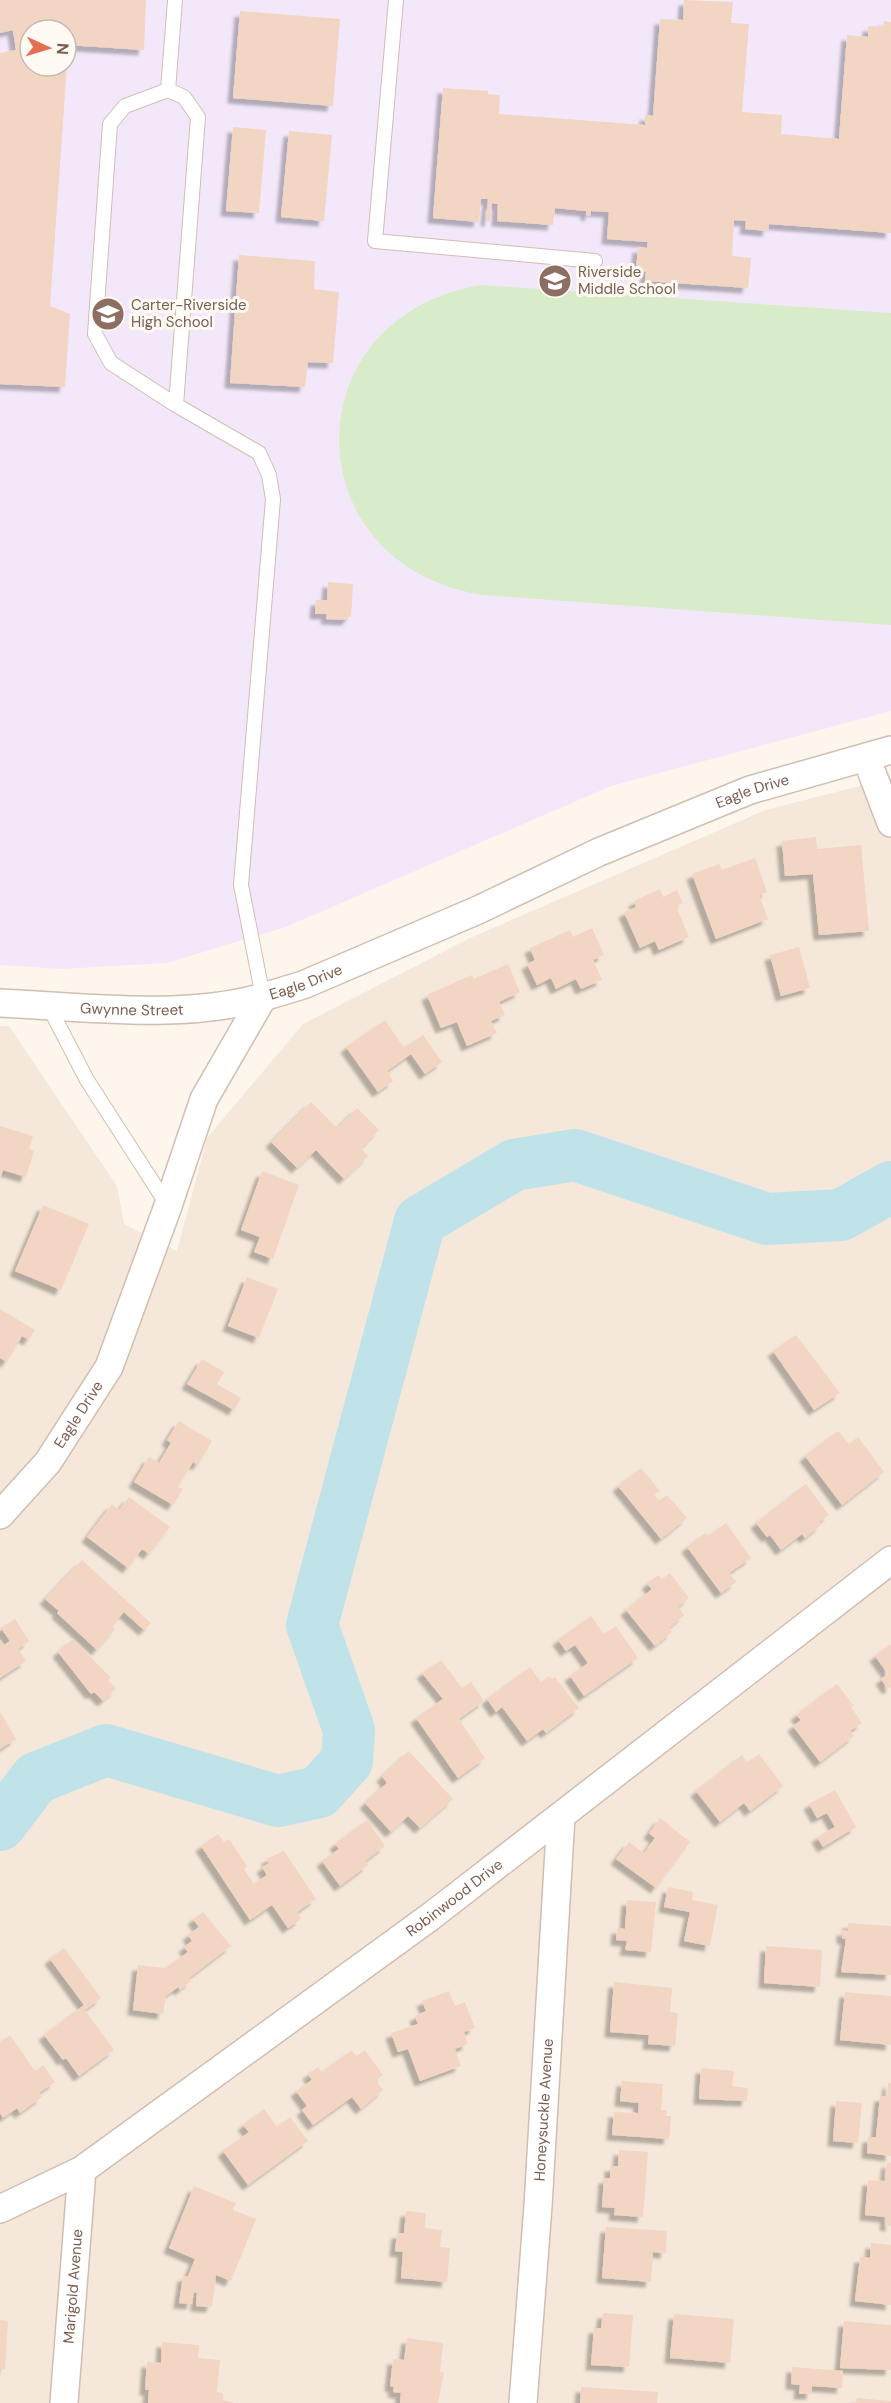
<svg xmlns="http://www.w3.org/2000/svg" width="891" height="2403" font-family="'DM Sans',sans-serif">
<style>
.residential{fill:#f5e8da}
.education{fill:#f3e8fa;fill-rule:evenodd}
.green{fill:#d8ecc9}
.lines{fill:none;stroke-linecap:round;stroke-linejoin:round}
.river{stroke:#bfe3e8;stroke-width:52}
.building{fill:#f3d5c3;filter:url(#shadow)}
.lane-casing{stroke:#d1beb0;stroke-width:16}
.street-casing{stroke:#d1beb0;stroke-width:30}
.lane{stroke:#fff;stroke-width:14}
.street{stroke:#fff;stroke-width:27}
.labels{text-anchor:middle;stroke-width:6;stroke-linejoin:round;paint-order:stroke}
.education-label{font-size:15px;fill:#785e54;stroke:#fffaf3;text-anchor:start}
.street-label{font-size:15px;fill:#7a5c4d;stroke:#fffaf3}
</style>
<defs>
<filter id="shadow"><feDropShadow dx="-5.5" dy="5.5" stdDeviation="1.5" flood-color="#0004"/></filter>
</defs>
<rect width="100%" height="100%" fill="#fdf6ec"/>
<path class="residential" d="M891,778V2403H0V1026H9L117,1186L124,1224L177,1251L207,1138L303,1024L470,938L766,810Z"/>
<path class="education" d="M0,0H891V711L611,786L286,927L167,963L62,969L0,965ZM30,30H66V66H30Z"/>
<path class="green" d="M481,285L891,313V625L483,595C293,566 290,317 481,285Z"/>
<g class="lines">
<path class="river" d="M0,1825L36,1778L106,1750L278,1801L319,1792L347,1761L349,1730L312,1625L420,1221L514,1165L575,1155L767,1219L841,1215L891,1187"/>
</g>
<path class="building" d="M0,0H146L144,50L66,45V30H30V66H67L50,306L70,314L65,387L0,384V53L16,50L13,30L0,33Z
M684,0L733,2L731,23L749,24L742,112L782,115L781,134L839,139L847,35L868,37V26L883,27L884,21L891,22V233L769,224L768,231L745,229L746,221L734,220L732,256L751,258L748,288L645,281L646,272L636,271L638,247L647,248L648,242L607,239L609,212L591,211L590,216L586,215V211L555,208L553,225L497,221L498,204L492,203L490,221H486L488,199H481L479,222L433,218L443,88L488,91V94L500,95L499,114L645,125V115L653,116L660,19L683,20Z
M240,11L340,19L333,106L233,98Z
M233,127L266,130L259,213L226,211Z
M289,131L332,135L324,221L281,217Z
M239,255L315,261L314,289L339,292L333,363L308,362L305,387L230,383Z
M328,582L353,584L351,617H348V620L326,619L327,614H315L316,600H327Z
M816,837L817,849L861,845L869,931L819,935L813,874L785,876L782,841Z
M755,858L767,892L759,895L768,919L716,939L692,874L719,864L722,870Z
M660,889L663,897L677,890L683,903L676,906L689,937L659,950L655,941L640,948L624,912L636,907L634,901Z
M592,928L604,955L593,960L602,980L581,989L576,979L556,989L551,978L537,985L527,964L535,960L530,948L570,930L573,937Z
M799,947L810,988L781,996L770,955Z
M508,964L520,992L499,1002L505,1015L491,1021L497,1033L467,1046L457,1022L441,1028L427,995L472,975L474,979Z
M385,1020L404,1048L423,1035L442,1062L425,1074L411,1054L387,1071L393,1081L378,1092L346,1047Z
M311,1102L337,1128L357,1108L379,1130L361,1148L368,1156L344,1179L316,1150L297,1168L271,1142Z
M0,1126L33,1136L29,1149L34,1151L26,1177L3,1170L0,1179Z
M262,1171L299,1185L273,1259L254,1252L260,1237L241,1230Z
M43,1205L89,1224L61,1290L15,1271Z
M247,1277L278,1289L259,1338L228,1326Z
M0,1309L35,1330L29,1340L22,1336L7,1362L0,1358Z
M796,1335L840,1393L814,1410L773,1351Z
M202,1359L224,1372L217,1384L241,1398L234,1410L187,1384Z
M179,1421L212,1441L198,1465L193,1462L178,1487L183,1489L173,1505L134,1482L149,1457L159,1463L171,1443L167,1440Z
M838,1431L849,1444L858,1437L884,1472L842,1505L805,1456Z
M641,1468L660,1491L654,1495L659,1501L667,1495L687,1518L661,1539L618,1486Z
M806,1484L829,1515L819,1522L821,1525L805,1538L802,1534L781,1550L770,1535L767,1537L756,1523Z
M129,1497L170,1527L149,1554L142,1549L128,1568L87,1537L112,1504L119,1510Z
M726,1523L751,1558L729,1573L736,1582L721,1593L687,1547L705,1533L708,1536Z
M82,1560L151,1623L144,1630L124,1612L111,1626L115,1629L97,1650L57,1613L59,1611L45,1599Z
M670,1573L689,1598L678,1607L684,1615L669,1628L672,1632L655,1646L626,1610L652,1589L647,1584L658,1575L662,1579Z
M591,1616L604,1634L616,1626L638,1658L584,1696L570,1676L588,1663L575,1645L566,1651L558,1640Z
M15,1619L29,1641L18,1649L26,1661L0,1678V1640L4,1645L10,1641L1,1628Z
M73,1639L111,1678L108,1680L116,1689L103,1701L94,1692L91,1694L58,1652Z
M891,1644V1687L888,1689L881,1679L888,1674L875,1656Z
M441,1660L462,1688L471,1682L484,1701L459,1719L485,1758L458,1778L416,1718L443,1699L422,1673Z
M530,1667L541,1682L549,1676L552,1679L555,1677L579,1708L546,1733L543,1729L527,1741L502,1707L496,1712L487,1699Z
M837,1684L854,1706L851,1707L862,1723L850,1731L854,1736L820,1762L793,1726L801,1720L796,1715Z
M0,1712L16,1739L0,1749Z
M409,1751L453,1799L420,1828L408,1816L391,1832L365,1803L387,1783L382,1776Z
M759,1754L783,1786L750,1811L744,1803L720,1822L696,1791L742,1755L747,1763Z
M835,1790L856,1827L823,1847L817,1837L835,1827L827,1813L817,1818L809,1804Z
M660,1818L690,1842L656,1888L616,1859L629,1842L644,1853L655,1838L649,1833Z
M367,1820L385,1846L365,1861L368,1865L340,1886L322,1861L339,1849L335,1844Z
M218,1834L224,1842L229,1839L247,1866L244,1869L254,1884L267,1875L262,1867L269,1863L266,1859L284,1851L316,1899L297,1912L301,1919L288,1928L272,1905L250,1920L201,1846Z
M668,1887L693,1892L692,1900L718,1905L710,1946L684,1941L690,1912L664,1907Z
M627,1900L656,1902L651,1952L625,1950L627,1941L616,1940L617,1928L625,1929Z
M203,1912L231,1946L189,1978L191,1981L180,1990L178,1987L166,1996L163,2014L133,2010L138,1965L166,1968L188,1952L184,1947L192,1941L188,1935L199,1927L193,1919Z
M848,1923L891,1926V1975L841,1972L846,1939L842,1938V1930L848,1931Z
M766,1946L822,1950L820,1987L764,1983Z
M64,1948L101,1998L85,2010L114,2050L79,2076L66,2058L63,2060L44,2035L84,2005L50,1959Z
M614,1982L672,1988L670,2012L678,2013L675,2046L648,2044L649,2035L610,2032Z
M449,1991L455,2006L465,2002L475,2028L464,2032L468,2044L455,2049L461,2066L420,2081L408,2049L398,2052L391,2033L418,2024L415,2016L426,2011L422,2001Z
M845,1992L891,1996V2045L840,2040Z
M10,2035L35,2071L43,2065L55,2082L39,2093L42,2097L20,2113L17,2108L3,2118L0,2113V2042Z
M352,2050L356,2056L365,2050L383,2075L376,2080L383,2090L361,2109L352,2097L313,2125L302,2110L307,2106L296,2091L312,2080L308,2074L318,2067L322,2072Z
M701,2068L734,2071L732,2086L748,2088L747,2101L699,2099Z
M622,2081L663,2084L661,2110H667L666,2116H671L669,2139L612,2135L614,2112L638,2113L639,2103L620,2101Z
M888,2083H891V2156L867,2153L868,2137H876L880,2096H887Z
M836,2101L862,2103L858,2143L833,2141Z
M264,2109L277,2127L290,2117L308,2141L248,2185L223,2151L249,2132L243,2125Z
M619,2150L648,2152L643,2217L614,2215L615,2208L602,2207L604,2178H610V2166H618Z
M887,2162L891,2163V2226L885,2225L886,2217L865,2215L868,2180L885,2181Z
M194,2186L236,2203L233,2210L256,2219L231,2281L216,2275L212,2307L196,2306L197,2293L194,2292L192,2304L179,2303L183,2276H188L195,2259L169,2248Z
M406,2211L426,2213L425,2228L442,2230L440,2247L450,2248L447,2282L401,2278L403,2252L395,2251L397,2233H404Z
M606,2227L667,2231L666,2253L653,2252L651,2282L602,2278Z
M871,2243L891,2245V2305L855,2301L860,2257L870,2258Z
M603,2313L633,2315L629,2367L591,2365L594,2328H601Z
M674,2314L734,2319L730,2363L670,2358Z
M0,2320L8,2321L5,2369H0Z
M844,2321L891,2325V2370L840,2368Z
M407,2338L443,2343L440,2372H444L438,2403H400L401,2393L393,2392L394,2387L390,2386L393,2359L404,2360Z
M162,2342L199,2345L198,2358L220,2360L217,2392L223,2393V2400L235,2403H148L149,2390H145L147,2362L161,2363Z
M792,2367L843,2371L842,2388L812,2386V2394H799L800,2385L791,2384Z
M581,2387L658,2392L657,2403H580Z
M857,2398L891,2401V2403H856Z"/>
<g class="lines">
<defs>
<path id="lane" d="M396,0L375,241L595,261
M168,90L175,0
M176,405L198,117L184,97L168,90L125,106L110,124L95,334L111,363L176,405L259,453L269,475L273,499L241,885L263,997
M48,1005L87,1080L168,1206"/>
<g id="street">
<path d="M866,757L891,823"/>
<path id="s1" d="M0,1003C82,1007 184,1020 263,997"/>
<path id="s2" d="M0,1515L48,1462L109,1367L168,1206L204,1099L263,997L303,985L478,910L599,852L750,790L891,750"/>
<path id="s3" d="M0,2209L82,2170L430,1917L891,1560"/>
<path id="s4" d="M64,2403L82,2170"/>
<path id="s5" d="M523,2403L538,2206L561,1816"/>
</g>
</defs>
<use href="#lane" class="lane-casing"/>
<use href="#street" class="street-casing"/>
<use href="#lane" class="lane"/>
<use href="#street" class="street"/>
</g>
<defs>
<symbol id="school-disc" viewBox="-11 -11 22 22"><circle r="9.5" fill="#8d6e63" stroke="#fffaf3"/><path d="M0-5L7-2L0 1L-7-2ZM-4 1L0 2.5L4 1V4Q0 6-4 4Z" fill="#fff"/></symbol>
</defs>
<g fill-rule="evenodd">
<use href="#school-disc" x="536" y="262" width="38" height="38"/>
<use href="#school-disc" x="89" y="295" width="38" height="38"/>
</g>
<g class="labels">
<g class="education-label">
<text x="578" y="277">Riverside<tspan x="578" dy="17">Middle School</tspan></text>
<text x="131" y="310">Carter-Riverside<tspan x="131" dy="17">High School</tspan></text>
</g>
<g class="street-label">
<text dy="5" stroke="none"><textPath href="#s2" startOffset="1118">Eagle Drive</textPath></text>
<text dy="5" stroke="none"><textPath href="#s2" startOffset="632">Eagle Drive</textPath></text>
<text dy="5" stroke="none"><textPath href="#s1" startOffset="132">Gwynne Street</textPath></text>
<text dy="5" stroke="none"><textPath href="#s2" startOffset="128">Eagle Drive</textPath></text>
<text dy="5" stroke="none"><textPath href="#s3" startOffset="552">Robinwood Drive</textPath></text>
<text dy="5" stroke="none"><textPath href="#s5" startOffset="294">Honeysuckle Avenue</textPath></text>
<text dy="5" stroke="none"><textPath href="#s4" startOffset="117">Marigold Avenue</textPath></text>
</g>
</g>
<g transform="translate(48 48) rotate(94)"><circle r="28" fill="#fffaf3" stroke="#cabbb1" stroke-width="1.5"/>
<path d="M0-4.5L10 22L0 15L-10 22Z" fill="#e76f51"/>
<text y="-9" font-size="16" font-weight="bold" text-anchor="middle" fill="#7a5c4d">N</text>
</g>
</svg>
